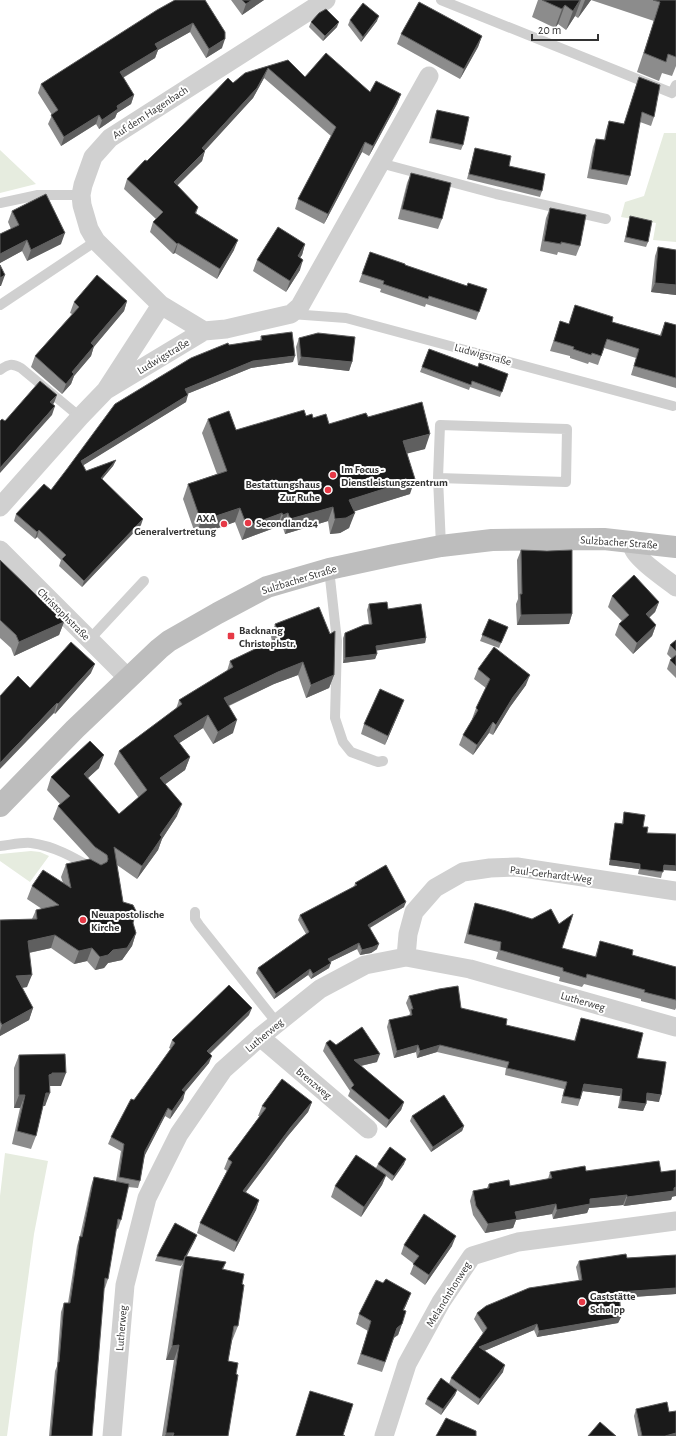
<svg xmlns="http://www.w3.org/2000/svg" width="676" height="1436" font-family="'Alegreya Sans',sans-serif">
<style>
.green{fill:#e6ecdf}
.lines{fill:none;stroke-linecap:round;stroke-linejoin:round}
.lane{stroke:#d0d0d0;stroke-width:10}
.street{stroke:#d0d0d0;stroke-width:19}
.secondary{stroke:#bdbdbd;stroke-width:22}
.wall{fill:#8c8c8c}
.shaded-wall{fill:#5f5f5f}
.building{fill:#1a1a1a;stroke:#5f5f5f}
.poi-dot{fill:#e63946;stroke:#fff;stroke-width:1.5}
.labels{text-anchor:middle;stroke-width:4;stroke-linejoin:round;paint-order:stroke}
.street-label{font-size:11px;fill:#333;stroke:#fff}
.poi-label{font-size:11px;font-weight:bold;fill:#333;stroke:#fff;text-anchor:start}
</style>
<rect width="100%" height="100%" fill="#fff"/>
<path class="green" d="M664,133H676V242L653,240L656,223L621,217L625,202L644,196Z
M0,150L36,184L0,193Z
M31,851L40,852L49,856L30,882L0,861V854Z
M5,1153L48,1161L34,1234L7,1436H0V1196Z"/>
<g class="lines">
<path class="lane" d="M441,0L672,93L676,85
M380,163L496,194L606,219
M0,203L38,195H81
M0,305L96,241
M291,314L346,318L673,406
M0,370C8,364 12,363 21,368L80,417
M438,478L566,482L567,429L440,425L438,478L441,546
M329,569L337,641L335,718L343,742L351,752L375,761L378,762L383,761
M90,639L144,581
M0,846C10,845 22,842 31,843C54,846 73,857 92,868
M195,912V919L199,925L277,1023"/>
<path class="street" d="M204,331L161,305L96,241L89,229L82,205L81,195L83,185L93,157L110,138L326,0
M106,390L204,331L226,329L291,314L300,306L429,76
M0,507L80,417L106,390L161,305
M634,542C633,544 633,546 633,548C635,558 667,580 676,587
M0,550L128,678
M406,957L408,934L414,912L435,888L463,872L490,868L517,867L676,891
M260,1037L368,1129
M112,1436L125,1285L147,1198L179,1134L223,1070L260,1037L320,989L365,965L406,957L470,969L676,1027
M384,1436L407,1364L441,1302L472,1256L518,1242L676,1221"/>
<path class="secondary" d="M0,806L75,729L159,649L169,641L218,613L267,587L329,569L394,555L441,546L492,540L604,539L676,547"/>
</g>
<path class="wall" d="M175,0L222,48L206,58L190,32L158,50L155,58L123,78L134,95L131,104L117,113L115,118L99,129L96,124L61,146L48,124L52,115L38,93L41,84Z
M231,0H264L242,15Z
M538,0H676V66L672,76L662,73L659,81L637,72L654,21L591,0L578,18L575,16L566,30L558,24L555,28L532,17Z
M350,20L377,21L361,42L348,25Z
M311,22L337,27L323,41L309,27Z
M401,34L482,36L478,47L460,79L397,44Z
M288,60L305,77L370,92L401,94L397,104L369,156L362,152L324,224L295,209L298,199L331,136L264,78L253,98L205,150L202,161L177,186L198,207L196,214L234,250L217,279L175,253L173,254L150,232L153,222L156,219L124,189L127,179L233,83Z
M639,77L654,117L651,126L640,122L630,176L627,185L587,178L593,147L596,139L604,140L606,130L609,121L624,124Z
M437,110L463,145L461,150L429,143L435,115Z
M475,148L509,166L542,191L540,197L467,179Z
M411,173L442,219L438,229L398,219L407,183Z
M550,208L580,246L576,256L558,252L557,255L540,251L546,218Z
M12,211L61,244L27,261L22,251L0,263V234L11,229L8,222Z
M630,216L648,242L646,247L624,242L629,221Z
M305,244L302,255L300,257V270L286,292L253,271L257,260Z
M658,247L676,250V295L651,292L655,256Z
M370,252L405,265L467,286L487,289L476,320L426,304L425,307L380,292L381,289L359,282Z
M127,301L124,311L94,346L91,356L74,376L71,384L62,394L31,367L35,356L72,314L70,313L74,302Z
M575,305L612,322L660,335L665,322L676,325V388L631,375L636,358L604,348L598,365L589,362L588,364L570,358V356L550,351L560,321L569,324Z
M261,336L293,362L251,368L187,394L186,402L83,465L86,471L116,460L113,466L102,479L141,525L82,587L59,566L61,560L37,537L35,539L14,521L16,514L51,490L229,345L260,340Z
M299,338L352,362L349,371L298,365L296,347Z
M429,349L478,367L508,374L500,397L470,387L469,390L420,372Z
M306,416L329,424L368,417L425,449L407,453L410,494L354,511L349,528L340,533L330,534L328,521L285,534L283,528L277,529V527L242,540L235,522L196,536L183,499L188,484L217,474L202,433L208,419L236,430Z
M521,550L572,614L569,624L517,625L516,604L518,599L517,560Z
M0,560L64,622L59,635L14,656L11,648L0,638Z
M612,596L659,602L655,612L649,618L656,625L652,636L633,654L615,635L619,624L622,621L608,607Z
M369,604L388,609L426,638L425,643L376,650L377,654L375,659L343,663V638L345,633L369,625L367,610Z
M489,619L508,627L499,648L480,641Z
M275,624L334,675L329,688L306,698L298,675L274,684L229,706L233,733L213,744L203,728L179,743L190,757L185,770L165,784L177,816L162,839L158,850L137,879L117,865L123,902L133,923L136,933L132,946L122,960L108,963L104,968L95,970L87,961L74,964L51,948L29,953L27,987L22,988L33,1008L29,1020L0,1036V920L32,919L36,910L42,909L27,899L32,886L63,883L61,877L66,864L90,859L53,819L58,806L60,804L47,790L51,777L99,768L88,778L119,814L139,798L114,764L119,751L176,709L179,700L227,671L230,661L272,641L271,637Z
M676,640V678L667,669L670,660L672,659L667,654L670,645Z
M478,669L526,685L510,707L493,735L489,733L473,755L459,745L463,735L473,719H472L476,708L486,688L474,679Z
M91,673L55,714L30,688Z
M400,710L385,745L361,734L364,724Z
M624,812L643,827L647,833L663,870L661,878L638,874L639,869L609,865L614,829L615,823L622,824Z
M355,883L404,907L370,928L377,949L371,953L360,955L357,949L330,962L329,968L311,979L308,975L274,999L256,973L258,968L306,934L298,920L300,915L354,887Z
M475,903L562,948L595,957L600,941L632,955L676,967V1008L675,1010L641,1001V999L584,984L582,987L559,981L560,977L496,959L498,952L464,943L472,912Z
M409,996L461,1008L506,1025L574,1041L581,1018L637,1058L659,1102L646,1100V1104L643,1111L618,1108L620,1096L583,1091L578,1106L561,1103L564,1089L505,1075L506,1068L437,1052L417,1058L416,1052L394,1058L387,1027L389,1020L409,1016L410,1013L406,1003Z
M249,1015L210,1054L209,1063L185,1092L183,1100L170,1119L165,1116L145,1154L140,1181L138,1188L128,1187L121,1220L118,1229L116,1228L108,1279L105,1288H104L92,1436H49L55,1371L57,1366L61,1312L64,1303H68L77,1246L80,1236L91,1186L94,1177L116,1181L121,1151L108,1144L111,1137L134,1100L171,1049L169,1048L172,1040Z
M326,1043L336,1045L377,1062L361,1066L404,1102L401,1110L386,1128L348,1096L350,1091L323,1051Z
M19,1055L61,1086H50L45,1106H43L36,1136L31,1149L12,1144L20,1108H14V1068Z
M312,1102L308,1112L287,1137L246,1192L259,1200L256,1210L234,1252L197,1233L200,1223L227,1171L224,1169L228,1159L260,1116H258L262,1106Z
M412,1116L464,1126L462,1131L431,1152L410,1121Z
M378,1164H404L392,1181L386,1176L382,1185L361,1217L331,1197L335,1186L376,1168Z
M586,1171L661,1172L672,1197L671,1200L624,1206L623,1205L589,1208L587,1213L553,1219L552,1214L516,1220L513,1228L485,1233L473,1215L470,1201L473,1191L487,1188L489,1184L510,1186L548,1179L550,1172Z
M197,1235L195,1240L187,1256L226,1262L223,1270L242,1284L238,1326L232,1341L228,1361L236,1374L228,1436H162L174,1360H166L180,1270L183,1263L181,1266L155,1261L157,1256Z
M404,1245L452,1246L425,1285L410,1274L414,1264L401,1254Z
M676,1255V1294L620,1298L621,1317L618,1323L537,1337L534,1330L484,1351L503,1372L478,1405L457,1390L455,1395L441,1415L425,1404L427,1399L449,1384L451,1378L483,1333L474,1319L477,1313L579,1281L576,1267L579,1261L627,1258Z
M407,1303L404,1310L402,1324L398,1335L394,1338L382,1372L357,1364L368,1331L356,1324L359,1314Z
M636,1409L669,1412L676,1436H638L634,1416Z"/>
<path class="shaded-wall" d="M252,0H264L242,15L246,4Z
M580,0H581L575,16L566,30L573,11Z
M585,0H591L578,18Z
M565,5L558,24L555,28L562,9Z
M379,16L377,21L361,42L363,37Z
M339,22L337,27L323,41L325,36Z
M193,23L190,32L158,50L155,58L117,81L120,72L155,44Z
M482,36L478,47L460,79L464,69Z
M225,39L222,48L206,58L209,49Z
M268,68L264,78L253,98L200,156L205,151L202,161L170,192L174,182Z
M401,94L397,104L369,156L373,146Z
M134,95L131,104L117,113L115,118L99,129L102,120L117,106Z
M99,115L96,124L61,146L64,137Z
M365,142L362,152L324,224L328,214Z
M65,233L61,244L27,261L31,250Z
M27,240L22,251L0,263V254Z
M238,240L234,250L217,279L220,269Z
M178,243L175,253L173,254L177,244Z
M305,244L302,255L294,266L298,256Z
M303,260L300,270L286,292L290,281Z
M5,275L1,286H0V278Z
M655,283L676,285V295L651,292Z
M127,301L124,311L88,354L91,343Z
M94,346L91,356L74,376L71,384L62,394L66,384L72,372Z
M295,356L293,362L251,368L182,396L185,389L253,361Z
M301,357L352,362L349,371L298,365Z
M57,395L54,403L47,411L50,402Z
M188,395L186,402L79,468L81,461Z
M55,406L52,415L0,473V468Z
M430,434L425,449L398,456L403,441Z
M116,460L113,466L98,484L101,478Z
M415,479L410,494L343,515L349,500Z
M333,507L328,521L285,534L290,519Z
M240,508L235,522L196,536L201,521Z
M282,513L277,527L242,540L247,526Z
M288,513L283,528L277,529L283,515Z
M355,513L349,528L340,533L330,534L335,519Z
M143,519L141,525L82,587L84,581Z
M39,530L37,537L35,539L37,532Z
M659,602L655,612L642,624L646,614Z
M572,614L569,624L517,625L521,615Z
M64,622L59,635L14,656L19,642Z
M656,625L652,636L633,654L637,643Z
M426,638L425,643L374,651L376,646Z
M377,654L375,659L343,663L345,658Z
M303,662L298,675L274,684L219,710L224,698L278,672Z
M95,664L91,673L55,714L58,704Z
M334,675L329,688L306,698L311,685Z
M530,675L526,685L510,707L493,735L496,725L513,697Z
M404,700L400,710L385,745L388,736Z
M57,703L54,713L0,769V763Z
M208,715L203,728L170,749L174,736Z
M237,720L233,733L213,744L218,732Z
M493,722L489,733L473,755L477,745Z
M104,755L99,768L79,786L84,774Z
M190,757L185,770L156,791L160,778Z
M182,804L177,816L162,839L158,850L137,879L142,866L160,835Z
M610,860L640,864L639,869L609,865Z
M664,865L676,866V871L662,870Z
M406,902L404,907L366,930L368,925Z
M136,933L132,946L122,960L108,963L104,968L95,970L100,957Z
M55,935L51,948L23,954L28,941Z
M359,943L357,949L326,964L328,959Z
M379,944L377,949L371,953L360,955L362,950Z
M92,948L87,961L74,964L79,951Z
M331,963L329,968L311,979L313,974Z
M310,969L308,975L274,999L276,994Z
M32,975L27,987L11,989L16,976Z
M33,1008L29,1020L0,1036V1031L2,1025Z
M252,1008L249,1015L204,1059L207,1051Z
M418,1045L416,1052L394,1058L397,1051Z
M440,1045L437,1052L417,1058L420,1051Z
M380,1054L377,1062L351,1068L354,1060Z
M212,1056L209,1063L180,1098L182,1090Z
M52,1073H66L61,1086H48L49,1075Z
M584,1084L622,1089L620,1096L582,1091Z
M185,1092L183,1100L170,1119L172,1111Z
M46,1093H50L45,1106H41Z
M647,1093L661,1095L659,1102L645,1100Z
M19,1095H25L20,1108H14Z
M621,1101L646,1104L643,1111L618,1108Z
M312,1102L308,1112L287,1137L239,1201L243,1191L291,1127Z
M404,1102L401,1110L386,1128L389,1120Z
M168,1108L165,1116L143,1159L145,1151Z
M464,1126L462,1131L431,1152L433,1147Z
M406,1159L404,1164L392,1181L394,1176Z
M386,1175L382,1185L361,1217L364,1207Z
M676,1187V1196L672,1197L671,1200L624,1206L627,1197Z
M627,1195L623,1205L589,1208L587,1213L553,1219L557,1210L590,1199Z
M259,1200L256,1210L234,1252L237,1242Z
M556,1204L552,1214L516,1220L513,1228L485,1233L488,1224L515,1212Z
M197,1235L195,1240L185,1259V1257Z
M456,1236L452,1246L425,1285L429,1275Z
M676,1288V1294L617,1298L619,1292Z
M411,1293L407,1303L399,1320L403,1310Z
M621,1317L618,1323L537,1337L539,1331Z
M402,1324L398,1335L393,1338L397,1328Z
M537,1324L534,1330L477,1354L479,1347Z
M179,1345L174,1360H166L172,1346Z
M505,1365L503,1372L478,1405L480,1399Z
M457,1390L455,1395L441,1415L443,1409Z
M166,1433H174L172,1436H165Z
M676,1433V1436H665Z"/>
<path class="building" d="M175,0H205L225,32V39L209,49L193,23L155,44L158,49L120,72L134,95L117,106L118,109L102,120L99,115L64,137L51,115L58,110L41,84L157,10Z
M242,0H252L246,4Z
M542,0H580L573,11L565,5L562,9Z
M653,0H676V57L668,54L666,62L644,53L660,2Z
M419,2L482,36L464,69L401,34Z
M363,3L379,16L363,37L350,20Z
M326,9L339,22L325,36L311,22L319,13Z
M326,53L370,92L376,81L401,94L373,146L365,142L328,214L298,199L336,127L268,68L257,88L202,148L205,151L174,182L198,207L195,213L238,240L220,269L178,243L177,244L153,222L163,212L127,179L145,160L147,161L181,127L228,78L233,83L245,73L288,60L305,77Z
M639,77L660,85L654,117L642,112L630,176L591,169L596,139L605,140L609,121L624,124Z
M437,110L469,117L463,145L431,138Z
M475,148L511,156L509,166L545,174L542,191L469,174Z
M411,173L451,183L442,219L402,209Z
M46,194L65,233L31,250L27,240L0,254V234L19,225L12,211Z
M550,208L586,215L580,246L561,242V244L544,241Z
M630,216L652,221L648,242L626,237Z
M278,227L305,244L298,256L303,260L290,281L257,260Z
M658,247L676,250V285L655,283Z
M370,252L405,264V265L467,286L468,283L487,289L479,312L429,296L428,299L383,284L384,281L362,274Z
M0,265L5,275L0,278Z
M97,275L127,301L91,343L94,346L72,372L74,374L66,384L35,356L79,307L74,302Z
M575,305L613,317L612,322L661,336L665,322L676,325V378L634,366L639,349L607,339L601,356L592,353L591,355L573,349L574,347L554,341L560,321L569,324Z
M292,332L295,356L253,361L185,389L188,395L81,461L86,471L116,460L101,478L143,519L84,581L62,559L66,555L39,530L37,532L16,514L44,484L51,490L67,469L115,404L191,358L228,343L229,345L262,340L261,336Z
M318,333L355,337L352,362L301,357L299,338Z
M429,349L478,367L479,363L508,374L502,392L472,381L471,385L422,367Z
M40,381L57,395L50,402L55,406L0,468V421L2,419L5,421Z
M422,402L430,434L403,441L415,479L349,500L355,513L346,518L335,519L333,507L290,519L288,513L283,515L282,513L247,526L240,508L201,521L188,484L227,471L208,419L229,411L236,430L304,410L306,416L312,414L313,418L326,414L329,424L366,413L368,417Z
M521,550L547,551L572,550V614L521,615L520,594H522Z
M0,560L64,622L19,642L16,635L0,620Z
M634,575L659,602L646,614L656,625L637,643L619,624L629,615L612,596Z
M387,602L388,609L421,604L426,638L376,646L377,654L345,658V633L364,625L372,624L369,604Z
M319,607L330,634L335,631L334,675L311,685L303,662L278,672L224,698L237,720L218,732L208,715L174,736L190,757L160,778L182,804L160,835L162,837L142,866L114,847L123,902L133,905L136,911L133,923L136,933L127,948L113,950L108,955L100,957L92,948L79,951L55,935L28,941L32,975L16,976L33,1008L2,1025L0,1021V920L37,919L36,910L59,905L32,886L43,870L71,888L66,864L90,859L101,865L107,862L108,859L107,855L95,847L58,806L70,796L51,777L90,741L104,755L84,774L119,814L147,790L119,751L182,704L179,700L233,667L230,661L280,637L275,624Z
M489,619L508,627L501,643L482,635Z
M676,640V651L670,645Z
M71,642L95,664L58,704L57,703L0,763V696L18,676L30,688Z
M494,647L530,675L513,697L496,725L493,722L477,745L463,735L478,710L476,708L490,679L478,669Z
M676,655V666L670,660Z
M380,689L404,700L388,736L364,724Z
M624,812L645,815L643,827H648L647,833L676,834V866L664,865L663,872L640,869V864L610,860L615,823L623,824Z
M386,865L406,902L368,925L379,944L373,947L362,950L359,943L328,959L331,963L313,974L310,969L276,994L258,968L309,932L300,915L357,885L355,883Z
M475,903L506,911L532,919L551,909L559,924L573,914L562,948L596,957L600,941L633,950L632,955L676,967V1000L644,992L645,990L587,974L586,978L563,971V968L500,950L501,942L468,934Z
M229,985L252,1008L207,1051L212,1056L182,1090L185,1092L172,1111L168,1108L145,1151L140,1181L119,1177L124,1144L111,1137L131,1099L134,1100L175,1043L172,1040Z
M458,986L461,1008L507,1019L506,1025L575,1041L581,1018L643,1033L637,1058L666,1062L661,1095L647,1093L646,1104L621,1101L622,1089L584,1084L580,1099L563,1096L567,1082L507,1068L509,1062L440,1045L420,1051L418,1045L397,1051L389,1020L412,1015L411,1009H413L409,996L439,989Z
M362,1027L380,1054L354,1060L404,1102L389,1120L351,1088L354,1085L326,1043L330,1040L336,1045Z
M65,1054L66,1073H52V1074L49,1075L50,1093H46L36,1136L17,1131L25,1095H19V1055Z
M282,1079L312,1102L291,1127L243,1191L259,1200L237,1242L200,1223L232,1162L228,1159L266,1108L262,1106Z
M444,1095L464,1126L433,1147L412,1116Z
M390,1147L406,1159L394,1176L378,1164Z
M356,1155L386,1175L364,1207L335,1186Z
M659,1161L661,1172L676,1170V1187L674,1188V1191L627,1197V1195L590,1199V1204L557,1210L556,1204L515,1212L517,1219L488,1224L476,1206L473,1191L489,1188V1184L509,1180L510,1186L552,1178L550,1172L585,1166L586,1171Z
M94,1177L129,1184L121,1220L118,1219L108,1279L105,1278L92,1436H51L58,1362H59L64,1303H70L80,1236L82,1237Z
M424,1214L456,1236L429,1275L413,1264L419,1256L404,1245Z
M175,1223L197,1235L183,1261L157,1256Z
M626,1254L627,1258L676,1255V1288L619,1292L621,1317L539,1331L537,1324L479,1347L505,1365L480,1399L451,1378L487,1328L477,1313L486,1306L529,1288L582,1280L579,1261Z
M185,1256L226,1262L222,1269L244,1274L242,1284L244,1285L238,1326H234L228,1361L238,1363L236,1374L238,1375L228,1436H173L174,1433H166L179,1345L172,1346Z
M386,1279L411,1293L403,1310L406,1311L402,1324L397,1328L385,1362L361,1354L371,1321L359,1314L376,1280L383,1283Z
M441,1378L457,1390L443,1409L427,1399Z
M310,1391L353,1404L343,1435L345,1436H296Z
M667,1402L669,1412L676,1411V1433L665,1436H642L636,1409Z
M446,1418L476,1431V1436H436Z
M600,1422L616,1436H588Z"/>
<g class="poi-dot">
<circle cx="333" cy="475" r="4"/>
<circle cx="328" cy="490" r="4"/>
<circle cx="248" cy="523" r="4"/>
<circle cx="224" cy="524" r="4"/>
<rect x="227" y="632" width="8" height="8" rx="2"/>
<circle cx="83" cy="920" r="4"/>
<circle cx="582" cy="1302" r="4"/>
</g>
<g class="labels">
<g class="street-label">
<text transform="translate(150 112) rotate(-33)" y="4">Auf dem Hagenbach</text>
<text transform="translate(483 354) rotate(15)" y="4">Ludwigstraße</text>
<text transform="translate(163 356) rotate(-31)" y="4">Ludwigstraße</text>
<text transform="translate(619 542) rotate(4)" y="4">Sulzbacher Straße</text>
<text transform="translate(299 579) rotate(-17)" y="4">Sulzbacher Straße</text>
<text transform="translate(64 614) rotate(45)" y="4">Christophstraße</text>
<text transform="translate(551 874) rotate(7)" y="4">Paul-Gerhardt-Weg</text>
<text transform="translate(583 1001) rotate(16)" y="4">Lutherweg</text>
<text transform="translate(264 1035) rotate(-40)" y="4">Lutherweg</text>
<text transform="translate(314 1083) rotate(40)" y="4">Brenzweg</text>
<text transform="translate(448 1294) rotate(-58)" y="4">Melanchthonweg</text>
<text transform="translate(121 1328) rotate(-85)" y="4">Lutherweg</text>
</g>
<g class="poi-label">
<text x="341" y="473">Im Focus -<tspan x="341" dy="13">Dienstleistungszentrum</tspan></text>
<text x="320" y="488" text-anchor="end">Bestattungshaus<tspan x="320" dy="13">Zur Ruhe</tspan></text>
<text x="216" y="522" text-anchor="end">AXA<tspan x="216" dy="13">Generalvertretung</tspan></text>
<text x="256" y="527">Secondland24</text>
<text x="239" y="634">Backnang<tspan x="239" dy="13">Christophstr.</tspan></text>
<text x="91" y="918">Neuapostolische<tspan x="91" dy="13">Kirche</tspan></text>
<text x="590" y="1300">Gaststätte<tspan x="590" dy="13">Scholpp</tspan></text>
</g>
</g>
<path d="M532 34v6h66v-6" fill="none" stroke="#333333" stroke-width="2"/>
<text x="538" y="34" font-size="12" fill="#333333" stroke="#ffffff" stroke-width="3" paint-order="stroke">20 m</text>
</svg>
